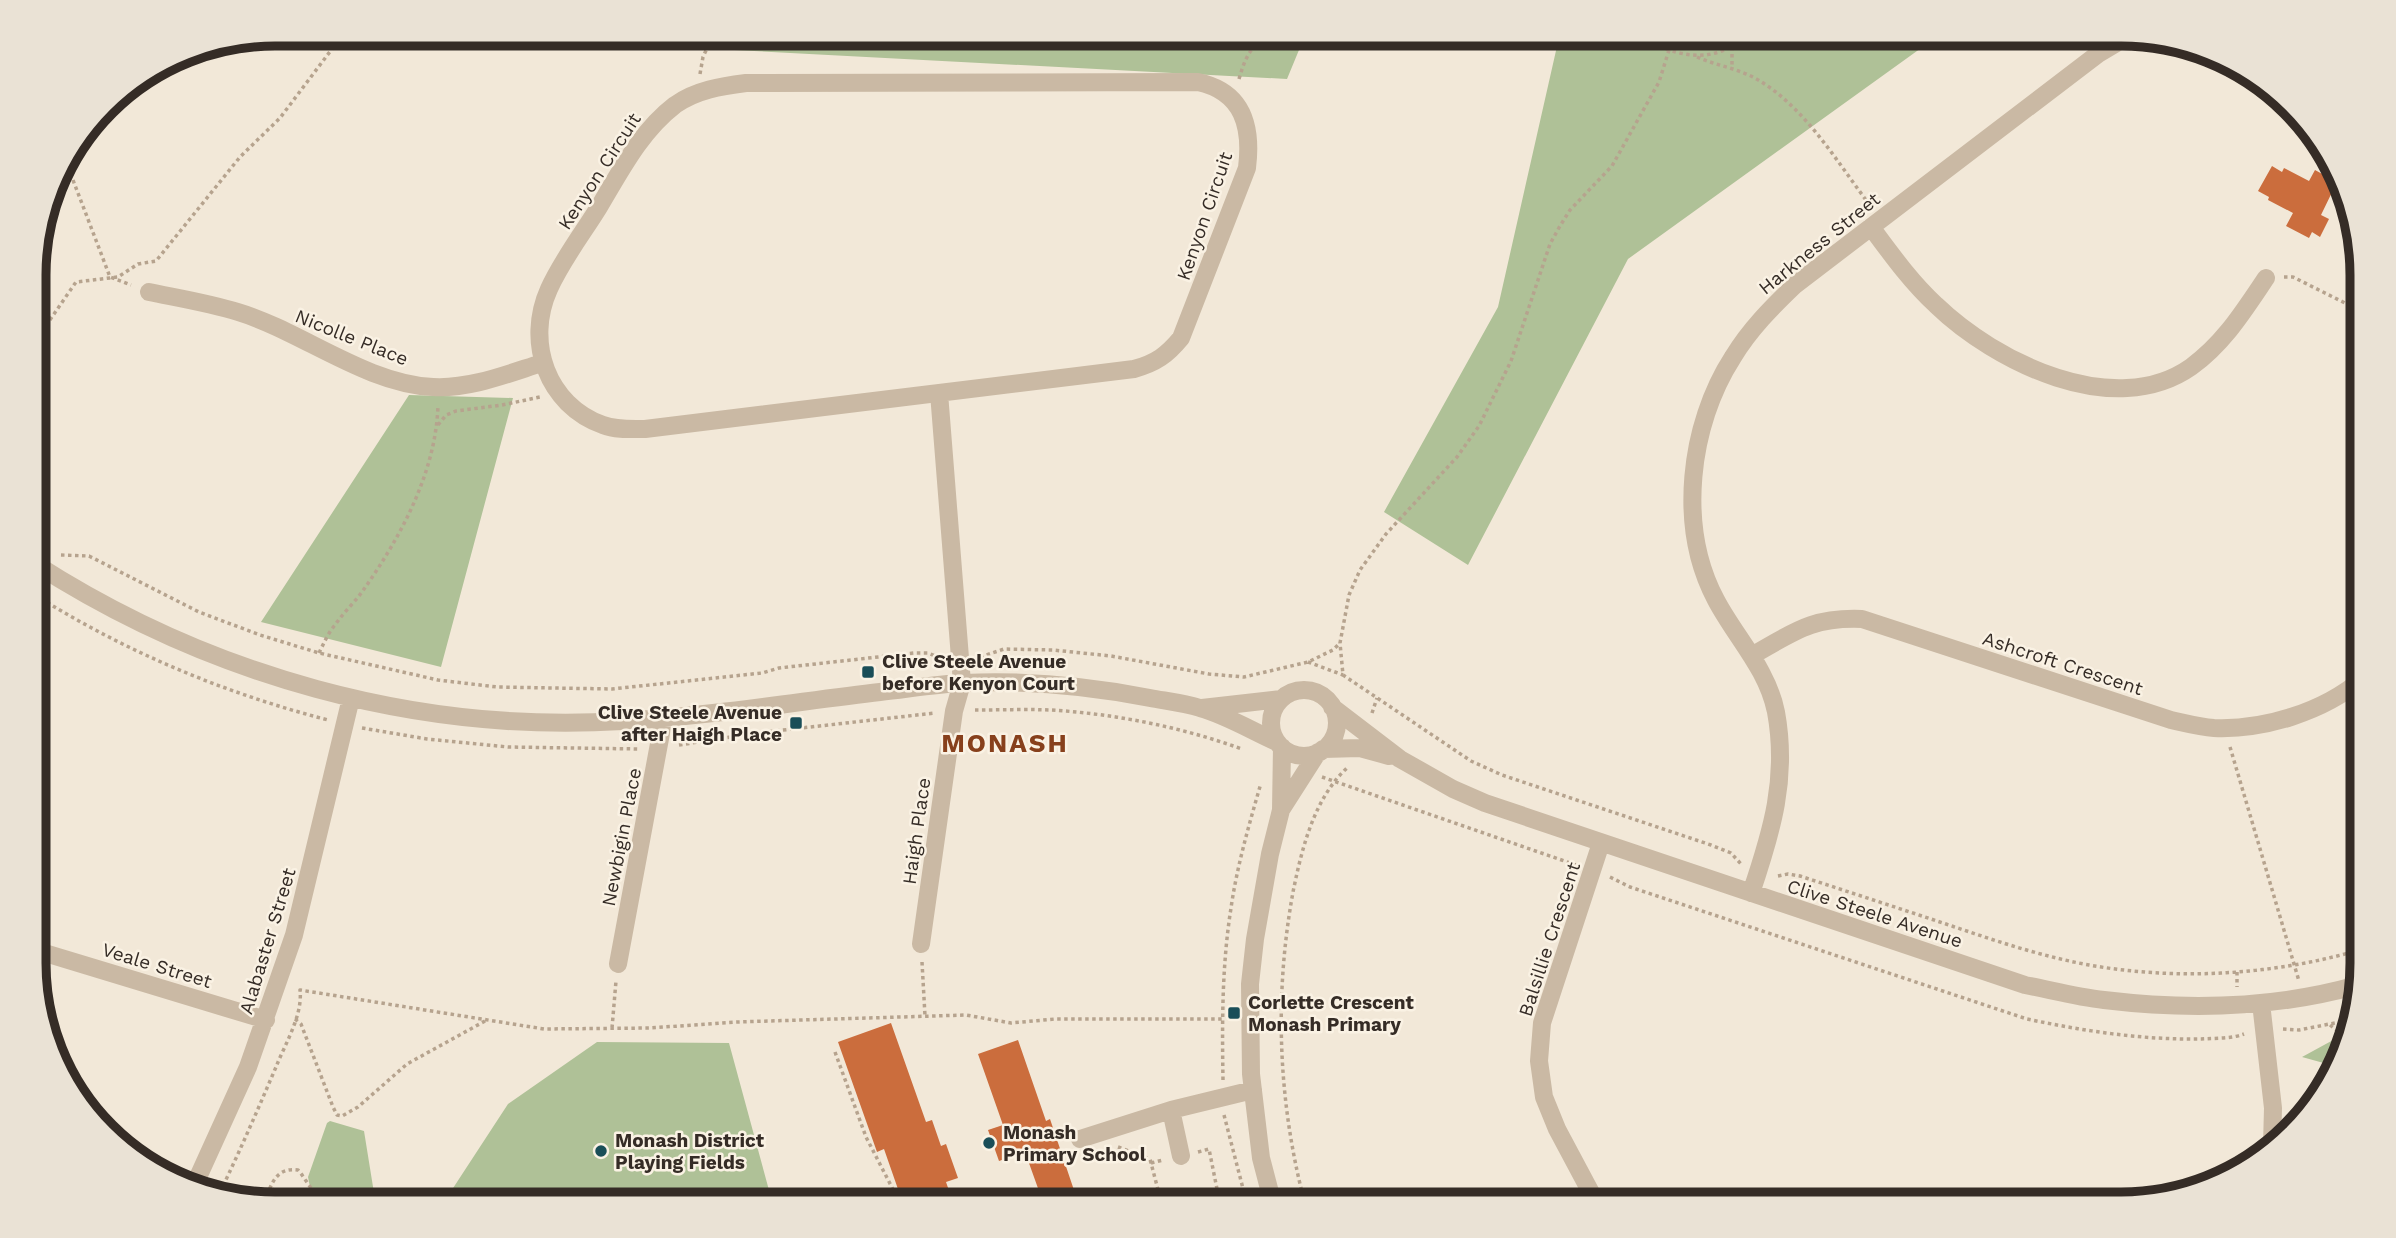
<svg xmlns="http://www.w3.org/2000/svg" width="2396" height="1238" font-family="'Work Sans',sans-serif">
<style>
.green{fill:#afc197}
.building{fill:#cb6d3d}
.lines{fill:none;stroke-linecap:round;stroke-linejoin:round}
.path{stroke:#b6a38e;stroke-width:3.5;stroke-dasharray:3.5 3.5;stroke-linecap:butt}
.minor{stroke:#cab9a4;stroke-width:18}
.poi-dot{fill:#1a4e58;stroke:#faf2e4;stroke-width:2.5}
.labels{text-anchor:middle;stroke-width:5;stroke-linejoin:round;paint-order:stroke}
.street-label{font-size:19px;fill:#352c26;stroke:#faf2e4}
.poi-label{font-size:19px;font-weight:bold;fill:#352c26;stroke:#faf2e4;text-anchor:start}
.district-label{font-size:26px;font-weight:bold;letter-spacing:2px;fill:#87401c;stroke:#faf2e4}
.rim{fill:none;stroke:#352c26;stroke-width:9}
</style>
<rect width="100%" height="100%" fill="#f2e8d8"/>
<path class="green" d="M685,33H1306L1287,79L676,47Z
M1560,33H1942L1628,259L1468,565L1384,512L1498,307Z
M409,395L513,398L441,667L261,622Z
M2346,1033L2338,1067L2302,1057Z
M597,1042L729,1043L773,1205H442L508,1104Z
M330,1121L364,1131L374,1193L372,1195L331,1204L311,1192L308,1177L327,1123Z"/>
<path class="building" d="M2272,166L2282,172L2284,168L2309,181L2315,170L2337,182L2321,215L2329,219L2320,237L2312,232L2309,238L2286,226L2293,213L2268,200L2269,197L2258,191Z
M891,1023L926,1122L932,1120L941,1146L946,1144L958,1178L946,1182L954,1205H911L906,1190L899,1192L884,1149L877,1152L838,1042Z
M1018,1040L1046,1121L1050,1119L1079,1205H1044L1025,1152L999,1161L988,1130L1003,1125L978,1054Z"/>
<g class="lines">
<path class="path" d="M1627,33C1674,53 1706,71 1751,33
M1732,47V68
M1669,50L1659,82L1612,166L1570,210L1560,226L1550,244L1511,361L1479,426L1457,457L1386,534L1360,570L1349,595L1340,643L1343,675L1471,761L1502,775L1711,845L1731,853L1741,864
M1697,57C1715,65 1735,68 1753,77C1803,104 1835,159 1869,204
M700,74L703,57L714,33
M1239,79C1246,55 1250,48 1270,33
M73,180L110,277L131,285
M2284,277H2293L2361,311
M34,343L76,282L118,277L138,264L156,261L240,157L280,118L344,33
M438,425L446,415L456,411L502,405L540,397
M61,555L89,556L199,612L260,635L319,653L438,680L497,687L612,689L762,673L779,668L914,653H928L943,659
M35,595C126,652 224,693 328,720
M319,653C324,643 328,633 335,625C343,613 354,603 362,592C400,538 436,473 438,405
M980,657L1004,649L1053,650L1111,656L1209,674L1244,677L1308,662L1333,650L1340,643
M1308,662L1343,675
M975,710C1000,710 1026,709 1051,710C1116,714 1181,727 1242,749
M1372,713L1377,698
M362,728L427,739L508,747L640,749
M679,745L757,733L935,713
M2230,747L2299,981
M1322,777L1576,865
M1778,876L1788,874L1800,876C1849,892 1898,908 1946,924C1993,940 2040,956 2089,965C2179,981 2275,975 2363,949
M1610,877L1630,887L2027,1019C2084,1031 2142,1040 2201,1039C2215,1038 2231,1039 2244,1034
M922,962L925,1016
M2237,972V987
M295,1019L301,1024L333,1107L337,1115L342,1116L358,1107L407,1064L485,1021
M2330,1025L2345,1037
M612,1028L616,981
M2283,1029L2299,1030L2350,1020
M835,1052L866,1137L901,1205
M1223,1080C1222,1022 1222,965 1231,908C1237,866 1249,825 1261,783
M1224,1115L1247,1204
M1118,1147L1150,1159L1162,1205
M1198,1152L1209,1149L1220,1204
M1151,1163L1163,1160
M220,1192C240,1151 258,1109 276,1067C285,1044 303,1015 300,990L544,1029L650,1028L736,1022L966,1015L1011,1023L1055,1019H1222
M265,1202C271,1184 276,1167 298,1170C311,1185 313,1201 338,1200
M1305,1204C1278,1102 1274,996 1293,892C1302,848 1314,798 1348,767"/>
<path class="minor" d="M1198,82C1244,92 1252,128 1247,168L1181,338C1167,355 1156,363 1134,369L645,429C631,429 616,430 603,425C547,405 525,342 549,289C562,260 583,233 599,207C621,170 641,131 675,105C696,90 722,86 746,83Z
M1871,227C1891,254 1911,282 1936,305C1995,362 2114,421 2191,367C2224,343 2243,312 2266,278
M149,292C178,298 209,303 238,312C301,331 366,384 433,387C470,389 507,374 542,363
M34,563C208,675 416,734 623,721C709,716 795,702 880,692C908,689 936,684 964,683C1027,680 1088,686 1150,698C1166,701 1184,703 1200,708C1226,715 1252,731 1277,742
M1753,655C1794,632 1812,617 1862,619L2171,720C2185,723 2199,727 2214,728C2264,730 2323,712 2362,679
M1271 723a33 33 0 1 1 66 0a33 33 0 1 1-66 0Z
M1332,707L1400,759L1453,789L1485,803L2025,985C2051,990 2077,997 2104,1000C2187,1010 2277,1008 2358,985
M1202,708L1281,699
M1323,749L1360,748L1389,756
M1281,810L1318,752
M1751,893C1772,831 1788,778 1776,712C1767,668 1736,638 1716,600C1677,527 1689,425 1733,357C1750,329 1772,307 1795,285L2098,54L2130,35
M921,944L954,711L962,683L939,393
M35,950L266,1020
M618,964L664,717
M2261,1003L2273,1108L2272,1145
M1080,1139L1171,1110
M1181,1156L1171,1110L1253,1090
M194,1186L248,1067L294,935L351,698
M1273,1204L1261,1158L1251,1074L1250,984L1255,939L1270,854L1281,810L1282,747
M1597,1204L1557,1129L1544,1097L1539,1061L1542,1023L1601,843"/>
</g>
<g class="poi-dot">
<rect x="861" y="665" width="14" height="14" rx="3.5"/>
<rect x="789" y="716" width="14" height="14" rx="3.5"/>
<rect x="1227" y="1006" width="14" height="14" rx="3.5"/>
<circle cx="989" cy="1143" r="7"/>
<circle cx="601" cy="1151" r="7"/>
</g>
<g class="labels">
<g class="street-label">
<text transform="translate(599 171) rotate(-57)" y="7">Kenyon Circuit</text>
<text transform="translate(1204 216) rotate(-71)" y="7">Kenyon Circuit</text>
<text transform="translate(1819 243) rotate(-39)" y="7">Harkness Street</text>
<text transform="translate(352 337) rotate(22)" y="7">Nicolle Place</text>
<text transform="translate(2063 663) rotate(18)" y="7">Ashcroft Crescent</text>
<text transform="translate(916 831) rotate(-82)" y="7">Haigh Place</text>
<text transform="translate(621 837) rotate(-79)" y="7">Newbigin Place</text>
<text transform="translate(1875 913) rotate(18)" y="7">Clive Steele Avenue</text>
<text transform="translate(1549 939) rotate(-72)" y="7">Balsillie Crescent</text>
<text transform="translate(267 941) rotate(-73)" y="7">Alabaster Street</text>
<text transform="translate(157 965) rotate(17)" y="7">Veale Street</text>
</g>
<g class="poi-label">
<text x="882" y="668">Clive Steele Avenue<tspan x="882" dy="22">before Kenyon Court</tspan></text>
<text x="782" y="719" text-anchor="end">Clive Steele Avenue<tspan x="782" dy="22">after Haigh Place</tspan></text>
<text x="1248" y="1009">Corlette Crescent<tspan x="1248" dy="22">Monash Primary</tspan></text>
<text x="1003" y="1139">Monash<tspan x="1003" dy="22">Primary School</tspan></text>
<text x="615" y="1147">Monash District<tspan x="615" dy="22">Playing Fields</tspan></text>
</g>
<g class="district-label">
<text x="1005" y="752">MONASH</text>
</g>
</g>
<path d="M0 0H2396V1238H0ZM275 46H2121A229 229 0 0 1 2350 275V963A229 229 0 0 1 2121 1192H275A229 229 0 0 1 46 963V275A229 229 0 0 1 275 46Z" fill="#eae2d5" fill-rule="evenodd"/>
<path class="rim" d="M275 46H2121A229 229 0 0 1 2350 275V963A229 229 0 0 1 2121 1192H275A229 229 0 0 1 46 963V275A229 229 0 0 1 275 46Z"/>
</svg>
